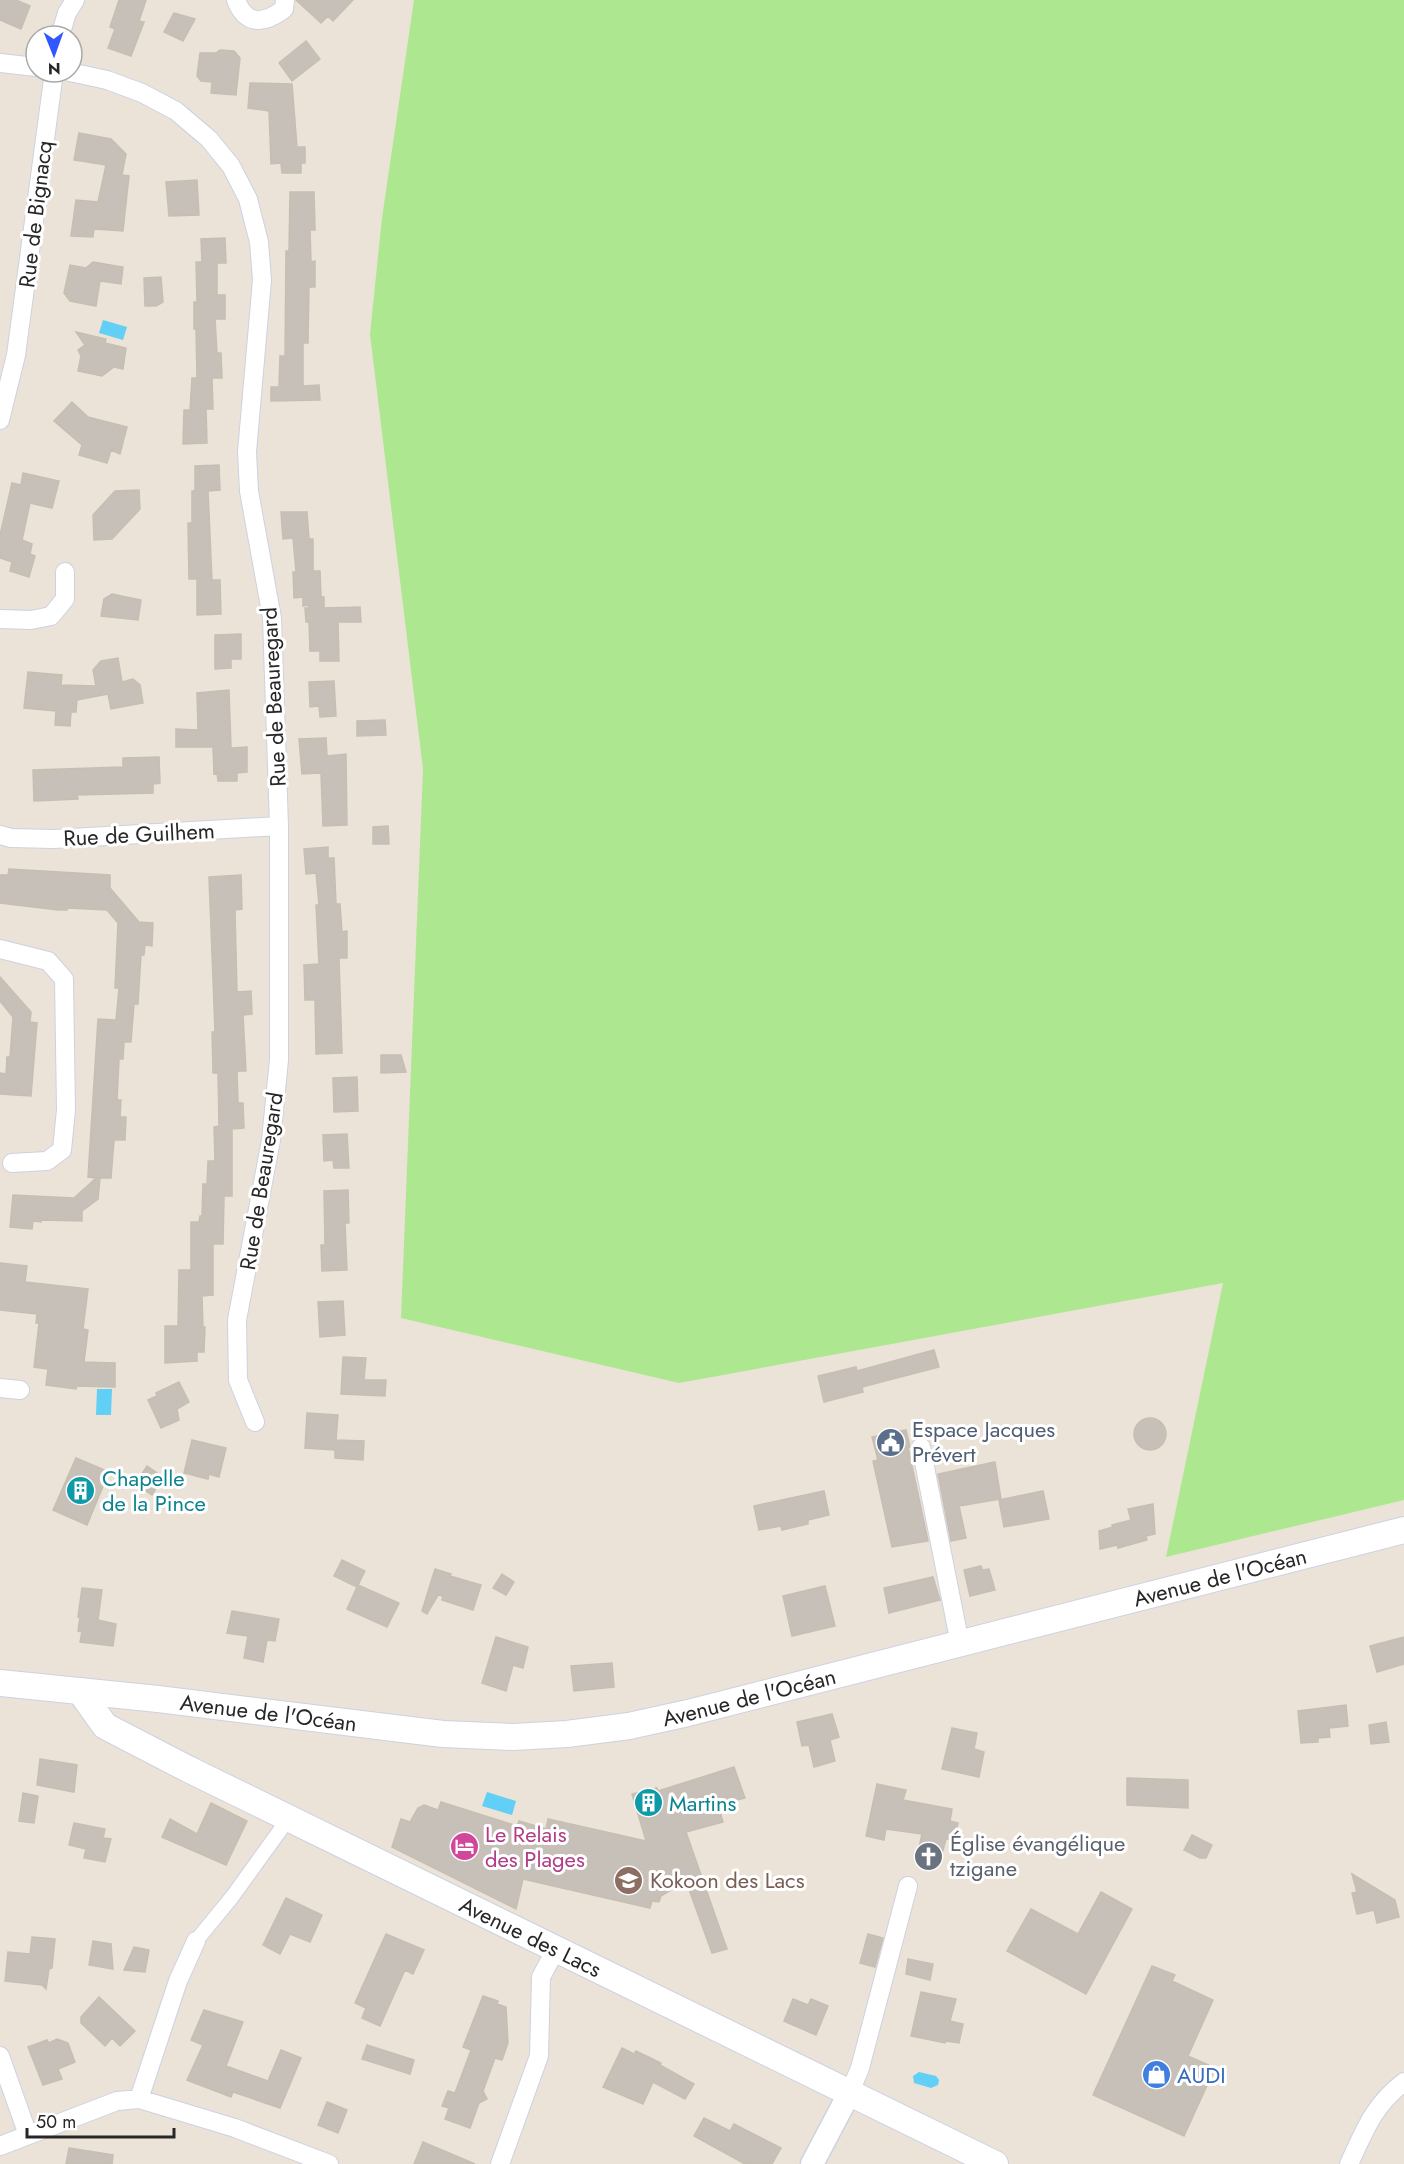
<svg xmlns="http://www.w3.org/2000/svg" width="1404" height="2164" font-family="Jost,sans-serif">
<style>
.green{fill:#ade78f}
.water{fill:#62cff6}
.building{fill:#c6c0b8;stroke:#c6bfb1;stroke-width:1.5}
.lines{fill:none;stroke-linecap:round;stroke-linejoin:round}
.pedestrian-casing{stroke:#cdd1e2;stroke-width:16}
.minor-casing{stroke:#cdd1e2;stroke-width:20}
.tertiary-casing{stroke:#cdd1e2;stroke-width:25}
.secondary-casing{stroke:#cdd1e2;stroke-width:28}
.pedestrian{stroke:#fff;stroke-width:14}
.minor{stroke:#fff;stroke-width:18}
.tertiary{stroke:#fff;stroke-width:22}
.secondary{stroke:#fff;stroke-width:26}
.labels{text-anchor:middle;stroke-width:6;stroke-linejoin:round;paint-order:stroke}
.street-label{font-size:22px;fill:#272727;stroke:#fff}
.service-label{font-size:22px;fill:#4e5e75;stroke:#fff;text-anchor:start}
.culture-label{font-size:22px;fill:#0d838f;stroke:#fff;text-anchor:start}
.hotel-label{font-size:22px;fill:#b23c85;stroke:#fff;text-anchor:start}
.worship-label{font-size:22px;fill:#5b616d;stroke:#fff;text-anchor:start}
.education-label{font-size:22px;fill:#785e54;stroke:#fff;text-anchor:start}
.shop-label{font-size:22px;fill:#366cbe;stroke:#fff;text-anchor:start}
</style>
<rect width="100%" height="100%" fill="#ebe3d7"/>
<path class="green" d="M414,0H1404V1500L1166,1557L1223,1283L679,1383L401,1318L423,769L370,334L382,218Z"/>
<path class="water" d="M103,320L127,327L123,340L99,333Z
M97,1389H112L111,1415H96Z
M487,1792L516,1801L512,1815L482,1806Z
M919,2072L936,2076L939,2080L938,2085L931,2088L914,2083L913,2076Z"/>
<path class="building" d="M0,0H16L30,6L21,29L0,20Z
M119,0H146L139,21L144,22L131,56L108,48L115,29L110,27Z
M296,0H353L333,21L328,16L321,23Z
M174,13L195,19L183,41L164,32Z
M306,41L320,59L292,81L279,63Z
M220,50L234,51L240,58L236,95L211,93L212,82L201,81L197,76L200,53H216Z
M250,83L292,84L297,147H305V163H301V173H282L281,163L271,164L269,111L248,108Z
M79,133L111,139L126,154L122,175L129,176L123,231L94,229L93,237L71,236L76,200L98,202L106,165L74,160Z
M197,180L199,215L169,216L166,182Z
M290,192H314L315,230H310L311,262L315,261V287H309L308,343H303V386L319,385L320,400L271,401V387H279L280,356H285L286,251H289Z
M225,238L226,263H217V295H225V319H215L217,353H221L222,378H212L213,409H206L207,443L183,444L184,410H190L192,378H197L196,329H194V302H197L196,262H202L201,239Z
M93,262L123,267L121,284L100,281L96,306L70,301L64,293L70,265L86,268Z
M161,277L163,302L156,306H145L144,278Z
M76,332L106,339L105,343L126,348L123,369L114,367L102,376L78,371L81,356L78,350L85,345Z
M72,402L88,417L127,427L120,454L111,450L107,463L79,455L82,445L54,421Z
M219,465L220,490L208,491L212,580H220L221,614L197,615V579H189L188,523H192V491H195V466Z
M23,473L59,481L52,508L30,503L22,540L32,544L30,554L35,556L29,577L10,571L12,562L0,558V535L12,483L21,485Z
M139,490L140,509L112,539L94,540L93,515L115,491Z
M281,512H307L309,539H313V571H320L321,597H324V608L360,607L361,622H338L339,661H320V651H310L309,622H306L305,608H309L308,605L303,606V597L294,598L293,572H296L293,538L283,539Z
M112,594L141,600L138,620L101,616L104,599Z
M241,634V659H231V668L215,669V635Z
M118,658L122,682L133,679L140,685L143,703L111,709L108,694L77,700L76,712H71L70,726L55,725L56,711L24,708L28,672L62,675L61,685L96,686L93,670L101,661Z
M334,681L336,716L320,717L319,706L310,707L309,682Z
M229,690L231,748L247,747V772L237,773V781H218L217,773L214,774L213,747H176V729L198,730L197,693Z
M385,720L386,735L357,736V721Z
M326,738L327,756L346,754L347,825L323,826L321,773L302,774L299,739Z
M159,757L160,783L153,784V793L77,795L78,799L34,801L33,770L123,767V758Z
M388,826L389,844H373V827Z
M328,847V858H334L336,904H340L342,932L347,931V958H339L342,1053L316,1054L315,1000H305L304,965L319,964L316,905H319L316,873L306,874L304,849Z
M9,869L110,875V888L139,922L153,923L152,946L145,945L144,955H141L138,1004H134L131,1042H124L123,1059H119L117,1100H121L120,1117H126L125,1140H114L111,1178H100L98,1199L82,1211V1221L41,1220V1222L33,1221L32,1229L10,1227L13,1195L74,1198L96,1178L88,1177L98,1019L116,1020L119,988H115L118,923L107,910L67,908V910H58L0,903V875H8Z
M241,875L242,909L235,910L237,992L251,991L252,1014L243,1015L246,1071H237L238,1103H243L244,1128L232,1129V1196H224L223,1244H213V1295L202,1296L203,1327H205L204,1352H197V1361L165,1363V1326H178L179,1270H191V1222H199L200,1216H202L203,1184H207L208,1161H215L214,1127L219,1126L218,1073H213L212,1032H215L209,877Z
M0,977L31,1012L30,1022L37,1023L31,1096L0,1094V1073L6,1074L7,1057H10L13,1017L0,1001Z
M381,1055H401L406,1072L381,1073Z
M357,1077L358,1111L334,1112L333,1078Z
M347,1134L349,1168H334L333,1160L324,1161L323,1135Z
M348,1190L349,1223H345L347,1270L322,1271L321,1245H325L324,1191Z
M0,1263L27,1266L25,1282L88,1289L83,1329L88,1330L84,1362L115,1363V1387L77,1386L76,1389L46,1385L48,1369L34,1367L39,1323H36L37,1314L0,1310Z
M343,1301L345,1335L320,1337L318,1302Z
M934,1350L939,1367L862,1387L863,1392L824,1402L818,1376L856,1367L857,1371Z
M343,1357L366,1358L364,1380H386L385,1396L341,1394Z
M179,1382L189,1402L177,1409L179,1420L161,1428L148,1400L157,1396L156,1393Z
M307,1413L338,1415L336,1440L364,1441L363,1460L335,1458V1450L305,1448Z
M1134 1434a16 16 0 1 1 32 0a16 16 0 1 1-32 0Z
M906,1430L910,1447H908L928,1541L892,1547L873,1461L878,1460L872,1437Z
M192,1440L226,1448L219,1477L209,1474L208,1479L184,1473Z
M76,1458L109,1472L87,1525L53,1510Z
M995,1462L1001,1499L959,1506L966,1538L951,1541L938,1474Z
M147,1466L163,1477L152,1495L135,1484Z
M824,1491L829,1515L808,1520V1524L782,1530L781,1526L759,1530L754,1506Z
M1043,1491L1049,1519L1004,1527L999,1500Z
M1153,1504L1155,1534L1146,1536L1147,1540L1118,1548L1117,1545L1100,1549L1099,1531L1113,1527L1112,1525L1131,1520L1128,1509Z
M342,1560L365,1571L358,1585L399,1603L387,1627L347,1609L357,1587L334,1576Z
M981,1566L982,1570L989,1569L995,1590L970,1596L964,1570Z
M435,1569L451,1574L450,1576L481,1585L473,1610L442,1600L443,1596L438,1595L427,1614L422,1611Z
M502,1574L514,1582L506,1595L493,1588Z
M933,1577L940,1600L889,1613L884,1588Z
M825,1586L835,1626L792,1636L783,1596Z
M82,1588L102,1590L98,1620L116,1624L113,1646L80,1642L82,1632L78,1631L80,1617H78Z
M232,1611L279,1619L275,1641L267,1640L263,1662L244,1658L248,1636L227,1633Z
M496,1637L528,1647L523,1668L513,1665L506,1691L482,1683Z
M1404,1637V1664L1377,1672L1370,1646Z
M612,1663L614,1687L574,1691L571,1666Z
M1346,1705L1348,1726L1329,1728L1330,1737L1318,1738V1742L1301,1743L1298,1711Z
M832,1714L839,1737L830,1740L835,1761L814,1767L809,1745L802,1746L797,1722Z
M1386,1722L1389,1742L1371,1744L1369,1725Z
M952,1728L977,1733L974,1749L984,1752L979,1777L942,1769Z
M40,1759L77,1765L74,1792L37,1785Z
M734,1767L745,1798L718,1805L723,1822L686,1832L727,1949L712,1953L686,1881L661,1896L659,1902L652,1901L650,1908L523,1879L516,1909L392,1847L401,1819L410,1822L418,1808L424,1805L438,1810L441,1802L517,1826L519,1821L546,1829L548,1819L646,1841L632,1794L657,1788L658,1791Z
M1127,1778L1188,1780V1808L1127,1805Z
M877,1784L906,1790L903,1800L952,1809L950,1821L958,1823L954,1840L946,1839L940,1861L917,1856L922,1834L886,1829L884,1840L866,1836Z
M23,1793L38,1796L34,1823L19,1821Z
M211,1803L247,1821L226,1865L162,1837L170,1819L197,1834Z
M74,1823L105,1829L103,1838L111,1839L105,1862L84,1858L86,1849L69,1845Z
M1192,1835L1212,1845L1206,1858H1200L1184,1850Z
M1352,1874L1395,1900L1399,1917L1377,1923L1374,1910L1357,1914L1352,1893L1357,1892Z
M1101,1892L1132,1909L1086,1994L1007,1951L1031,1909L1078,1934Z
M286,1898L322,1915L310,1942L290,1934L280,1954L263,1945Z
M386,1934L424,1950L413,1974L405,1970L380,2026L362,2018L366,2008L355,2003Z
M868,1934L883,1938L875,1967L860,1963Z
M32,1937L55,1939L52,1968L49,1969L46,1989L42,1985L5,1981L8,1952L30,1954Z
M93,1941L111,1944L113,1969L89,1965Z
M134,1947L149,1950L145,1972L124,1970Z
M908,1959L933,1964L930,1980L906,1974Z
M1152,1966L1175,1975L1172,1981L1213,2000L1188,2056L1215,2068L1184,2136L1093,2095Z
M921,1992L956,1999L950,2021L963,2024L959,2043L946,2041L945,2043L911,2036Z
M483,1996L498,2001L497,2004L506,2007L508,2043L502,2060L495,2058L483,2091L487,2099L479,2103L470,2128L445,2119L449,2108L442,2106L448,2091L455,2093L471,2050L463,2047Z
M99,1997L135,2031L120,2046L112,2038L105,2046L81,2023V2017Z
M793,1999L808,2005L811,1999L828,2006L816,2035L784,2021Z
M204,2010L243,2022L226,2066L268,2081L281,2050L301,2058L280,2108L233,2092L231,2097L187,2080L203,2045L191,2040Z
M57,2039L68,2043L75,2062L58,2069L62,2079L43,2085L28,2047L47,2040L49,2043Z
M367,2045L414,2060L410,2074L362,2059Z
M622,2048L634,2054L636,2051L661,2063L660,2065L694,2084L685,2099L653,2082L643,2104L603,2087Z
M327,2102L347,2110L338,2133L318,2125Z
M704,2118L730,2131L734,2124L781,2148L772,2164H745L694,2136Z
M423,2142L475,2164H414Z
M69,2148L113,2155L112,2164H66Z"/>
<g class="lines">
<defs>
<path id="pedestrian" d="M196,1941L232,1897L289,1818"/>
<path id="minor" d="M236,0C246,26 264,24 284,9L285,0
M60,36L67,13L75,0
M0,63L36,67
M70,72L107,80L142,93L176,111L209,139L231,166L248,199L259,242L262,280L247,452L249,491L272,618L279,826V1060L271,1140L237,1320L238,1380L255,1422
M0,420L16,355L54,72
M0,619L31,620L51,616L65,599V572
M0,835L11,838L54,839L279,826
M0,949L48,961L64,979L66,1110L62,1150L47,1161L12,1163
M0,1388L20,1390
M921,1447L960,1644
M0,2056L28,2135
M850,2092L860,2068L908,1886
M139,2099L178,1981L196,1941
M0,2146L117,2101L139,2099L235,2128L329,2164
M500,2164L539,2056L541,1977L556,1949
M1349,2164C1365,2130 1373,2106 1404,2082"/>
<path id="tertiary" d="M812,2164L850,2092"/>
<g id="secondary">
<path id="s1" d="M0,1683L158,1699L443,1734L513,1737L567,1734L629,1726L688,1713L1404,1530"/>
<path id="s2" d="M80,1691L105,1726L188,1769L995,2164"/>
</g>
</defs>
<use href="#pedestrian" class="pedestrian-casing"/>
<use href="#minor" class="minor-casing"/>
<use href="#tertiary" class="tertiary-casing"/>
<use href="#secondary" class="secondary-casing"/>
<use href="#pedestrian" class="pedestrian"/>
<use href="#minor" class="minor"/>
<use href="#tertiary" class="tertiary"/>
<use href="#secondary" class="secondary"/>
</g>
<defs>
<symbol id="civic-disc" viewBox="-11 -11 22 22"><circle r="9.5" fill="#5c6f8a" stroke="#fff"/><path d="M-.6-6.5H3V-4.5H.6V-3L4-1V1h2V6H-6V1h2V-1L-.6-3ZM-1.2 2.5V6h2.4V2.5Z" fill="#fff"/></symbol>
<symbol id="building-disc" viewBox="-11 -11 22 22"><circle r="9.5" fill="#0f9aa8" stroke="#fff"/><path d="M-4-6H4V6H1V3H-1V6H-4ZM-2.5-4.3h1.7v1.8h-1.7ZM.8-4.3h1.7v1.8H.8ZM-2.5-1h1.7V.8h-1.7ZM.8-1h1.7V.8H.8Z" fill="#fff"/></symbol>
<symbol id="hotel-disc" viewBox="-11 -11 22 22"><circle r="9.5" fill="#d1479c" stroke="#fff"/><path d="M-6-4.5h1.5V1H6V5H4.5V3h-9V5H-6ZM-4 0a1.8 1.8 0 1 1 3.6 0ZM.5 0V-2.5h3Q6-2.5 6 0Z" fill="#fff"/></symbol>
<symbol id="church-disc" viewBox="-11 -11 22 22"><circle r="9.5" fill="#6b7280" stroke="#fff"/><path d="M-1.2-6h2.4v3.5h3.3v2.4h-3.3V6h-2.4V-.1h-3.3v-2.4h3.3Z" fill="#fff"/></symbol>
<symbol id="school-disc" viewBox="-11 -11 22 22"><circle r="9.5" fill="#8d6e63" stroke="#fff"/><path d="M0-5L7-2L0 1L-7-2ZM-4 1L0 2.5L4 1V4Q0 6-4 4Z" fill="#fff"/></symbol>
<symbol id="shop-disc" viewBox="-11 -11 22 22"><circle r="9.5" fill="#3f7fe0" stroke="#fff"/><path d="M-5-2.5h2.3a2.7 3.5 0 0 1 5.4 0H5L5.5 6h-11ZM-1.5-2.5h3a1.5 2.3 0 0 0-3 0Z" fill="#fff"/></symbol>
</defs>
<g fill-rule="evenodd">
<use href="#civic-disc" x="874" y="1426" width="33" height="33"/>
<use href="#building-disc" x="64" y="1474" width="33" height="33"/>
<use href="#building-disc" x="632" y="1786" width="33" height="33"/>
<use href="#hotel-disc" x="448" y="1830" width="33" height="33"/>
<use href="#church-disc" x="912" y="1840" width="33" height="33"/>
<use href="#school-disc" x="612" y="1864" width="33" height="33"/>
<use href="#shop-disc" x="1140" y="2058" width="33" height="33"/>
</g>
<g class="labels">
<g class="street-label">
<text transform="translate(35 214) rotate(-83)" y="8">Rue de Bignacq</text>
<text transform="translate(273 697) rotate(-93)" y="8">Rue de Beauregard</text>
<text transform="translate(139 834) rotate(-3)" y="8">Rue de Guilhem</text>
<text transform="translate(261 1181) rotate(-81)" y="8">Rue de Beauregard</text>
<text dy="8" stroke="none"><textPath href="#s1" startOffset="1242">Avenue de l'Océan</textPath></text>
<text dy="8" stroke="none"><textPath href="#s1" startOffset="756">Avenue de l'Océan</textPath></text>
<text dy="8" stroke="none"><textPath href="#s1" startOffset="270">Avenue de l'Océan</textPath></text>
<text dy="8" stroke="none"><textPath href="#s2" startOffset="518">Avenue des Lacs</textPath></text>
</g>
<g class="service-label">
<text x="912" y="1437">Espace Jacques<tspan x="912" dy="25">Prévert</tspan></text>
</g>
<g class="culture-label">
<text x="102" y="1486">Chapelle<tspan x="102" dy="25">de la Pince</tspan></text>
<text x="669" y="1811">Martins</text>
</g>
<g class="hotel-label">
<text x="485" y="1842">Le Relais<tspan x="485" dy="25">des Plages</tspan></text>
</g>
<g class="worship-label">
<text x="950" y="1851">Église évangélique<tspan x="950" dy="25">tzigane</tspan></text>
</g>
<g class="education-label">
<text x="650" y="1888">Kokoon des Lacs</text>
</g>
<g class="shop-label">
<text x="1177" y="2083">AUDI</text>
</g>
</g>
<g transform="translate(54 54) rotate(179)"><circle r="28" fill="#ffffff" stroke="#a9a9a9" stroke-width="1.5"/>
<path d="M0-4.5L10 22L0 15L-10 22Z" fill="#3158ff"/>
<text y="-9" font-size="16" font-weight="bold" text-anchor="middle" fill="#272727">N</text>
</g>
<path d="M27 2128v9h147v-9" fill="none" stroke="#272727" stroke-width="3"/>
<text x="36" y="2128" font-size="18" fill="#272727" stroke="#ffffff" stroke-width="4.5" paint-order="stroke">50 m</text>
</svg>
